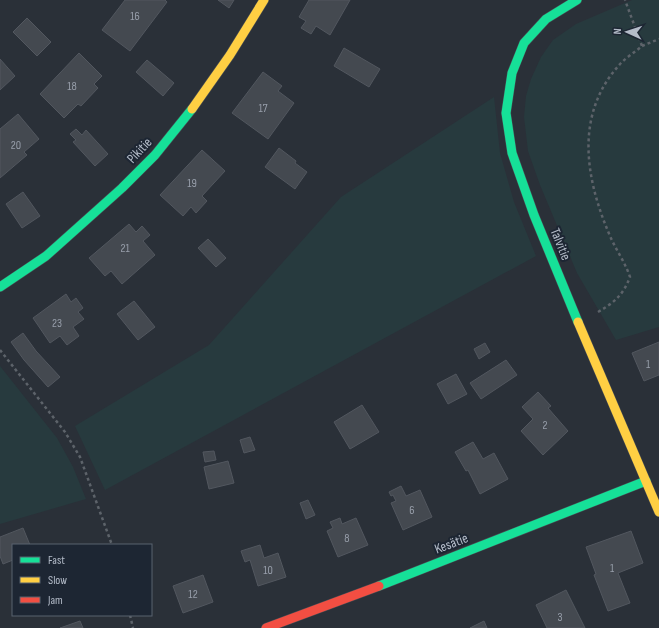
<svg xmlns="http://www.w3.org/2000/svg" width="659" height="628" font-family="'Sofia Sans Condensed',sans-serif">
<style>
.green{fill:#273a3e}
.building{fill:#444950;stroke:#52575f}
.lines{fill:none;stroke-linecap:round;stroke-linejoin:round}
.fast-casing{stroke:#484c53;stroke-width:10}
.slow-casing{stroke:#484c53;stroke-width:10}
.jam-casing{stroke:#484c53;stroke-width:10}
.path{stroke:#5d636a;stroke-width:2.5;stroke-dasharray:3 3;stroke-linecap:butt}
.fast{stroke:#16e098;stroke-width:9}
.slow{stroke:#ffcf43;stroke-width:9}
.jam{stroke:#f24e42;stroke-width:9}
.labels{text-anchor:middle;stroke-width:4;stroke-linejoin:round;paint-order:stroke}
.number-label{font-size:12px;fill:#989fab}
.street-label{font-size:14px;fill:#b4bcc9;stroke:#1d2633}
</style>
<rect width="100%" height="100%" fill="#2a3038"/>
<path class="green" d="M632,0H659V327L616,340L577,273L540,185L528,151L524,117L526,96L531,79L541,57L553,40L576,24Z
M494,97L500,153L514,202L536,256L105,490L75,426L209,345L341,197Z
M0,366L57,438L73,467L86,499L0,524Z"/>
<path class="building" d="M125,0H165L167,2L130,51L102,30Z
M218,0H234L229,8Z
M309,0H350L330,35L316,26L311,34L301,28L306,21L299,17Z
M27,18L51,42L37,56L13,32Z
M344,48L380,69L369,87L334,66Z
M79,53L102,76L94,84L98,88L81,106L78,104L64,118L40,94Z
M0,59L15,76L0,90Z
M147,60L174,83L163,96L136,72Z
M263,72L282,86L278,91L294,103L268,139L232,113Z
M18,114L39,139L24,152L27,155L0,178V129Z
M76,129L82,135L86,130L108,154L95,166L73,142L76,140L70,134Z
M279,148L296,161L295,163L307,172L295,189L265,167Z
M202,150L225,171L202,196L207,201L196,213L191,207L183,216L160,195Z
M23,192L40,216L22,228L6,204Z
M129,224L136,232L142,226L150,235L143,241L155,255L122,284L111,271L105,276L89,258Z
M208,239L226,258L216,267L198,248Z
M66,294L71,302L76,298L83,308L78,312L84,319L73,327L79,336L67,345L60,336L50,343L33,318Z
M134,301L155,327L138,340L117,314Z
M23,333L36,351L60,377L48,387L24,360L11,342Z
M659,342V375L644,381L632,353Z
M485,343L490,352L479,359L474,349Z
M506,360L517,375L481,399L470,383Z
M456,374L467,394L448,404L437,384Z
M538,392L551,406L548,408L568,431L543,455L521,431L533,419L522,407Z
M362,405L379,432L350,449L334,422Z
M250,437L255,450L244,453L240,440Z
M473,442L483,459L494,453L508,479L480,494L468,470L466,471L455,452Z
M214,451L216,460L205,462L203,452Z
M228,461L234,483L209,489L204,467Z
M401,486L406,496L420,490L432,517L403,530L391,503L396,501L393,495L391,496L389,492Z
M308,500L315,515L306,519L300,503Z
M340,518L342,524L356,518L368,545L338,557L327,531L333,528L330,522Z
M23,528L30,545H13V560L3,564L0,556V537Z
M631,531L643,563L618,573L630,603L608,611L594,575L596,574L586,547Z
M260,545L264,558L278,553L286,577L258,586L250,560L245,562L241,551Z
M203,575L213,602L183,613L173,586Z
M566,590L585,628H547L536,605Z
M80,621L83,628H60Z
M484,621L487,628H470Z"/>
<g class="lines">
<defs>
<path id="fast" d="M577,0L546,19L524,43L512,73L506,113L512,153L534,215L578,322
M0,287L46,256L122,188L155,155L192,109
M379,586L646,481"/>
<path id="slow" d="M192,109L230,55L264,0
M578,322L659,512"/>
<path id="jam" d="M266,628L379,586"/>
</defs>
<use href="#fast" class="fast-casing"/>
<use href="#slow" class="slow-casing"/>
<use href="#jam" class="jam-casing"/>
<path class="path" d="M642,46L659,39
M598,312C615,302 623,295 630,277C625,262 616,250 610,236C585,178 574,113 621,63C627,57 635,52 642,46L625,0
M0,350L65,432L80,457L112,545
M130,615L133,628"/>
<use href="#fast" class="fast"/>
<use href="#slow" class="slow"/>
<use href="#jam" class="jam"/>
</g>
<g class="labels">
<g class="number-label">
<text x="135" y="20">16</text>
<text x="72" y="90">18</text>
<text x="263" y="112">17</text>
<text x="16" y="149">20</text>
<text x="192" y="187">19</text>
<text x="125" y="252">21</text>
<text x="57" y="327">23</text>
<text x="648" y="368">1</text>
<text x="545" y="429">2</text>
<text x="412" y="514">6</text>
<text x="347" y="542">8</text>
<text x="612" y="572">1</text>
<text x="268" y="574">10</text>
<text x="193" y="598">12</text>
<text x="560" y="621">3</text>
</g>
<g class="street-label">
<text transform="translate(139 150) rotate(-47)" y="5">Pikitie</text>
<text transform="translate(561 244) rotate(68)" y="5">Talvitie</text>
<text transform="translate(451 543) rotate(-21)" y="5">Kesätie</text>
</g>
</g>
<rect x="12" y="544" width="140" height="72" fill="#1d2633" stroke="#59626f"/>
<rect x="20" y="557" width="20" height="6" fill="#16e098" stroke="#59626f"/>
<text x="48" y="564" font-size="12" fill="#b4bcc9">Fast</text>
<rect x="20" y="577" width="20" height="6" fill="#ffcf43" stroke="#59626f"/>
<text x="48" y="584" font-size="12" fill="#b4bcc9">Slow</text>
<rect x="20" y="597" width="20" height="6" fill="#f24e42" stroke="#59626f"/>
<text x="48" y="604" font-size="12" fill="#b4bcc9">Jam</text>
<g transform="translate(627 32) rotate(273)" stroke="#1d2633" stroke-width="3" paint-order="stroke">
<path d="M0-3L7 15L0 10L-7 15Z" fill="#b4bcc9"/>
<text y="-6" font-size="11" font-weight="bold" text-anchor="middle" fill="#b4bcc9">N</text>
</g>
</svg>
